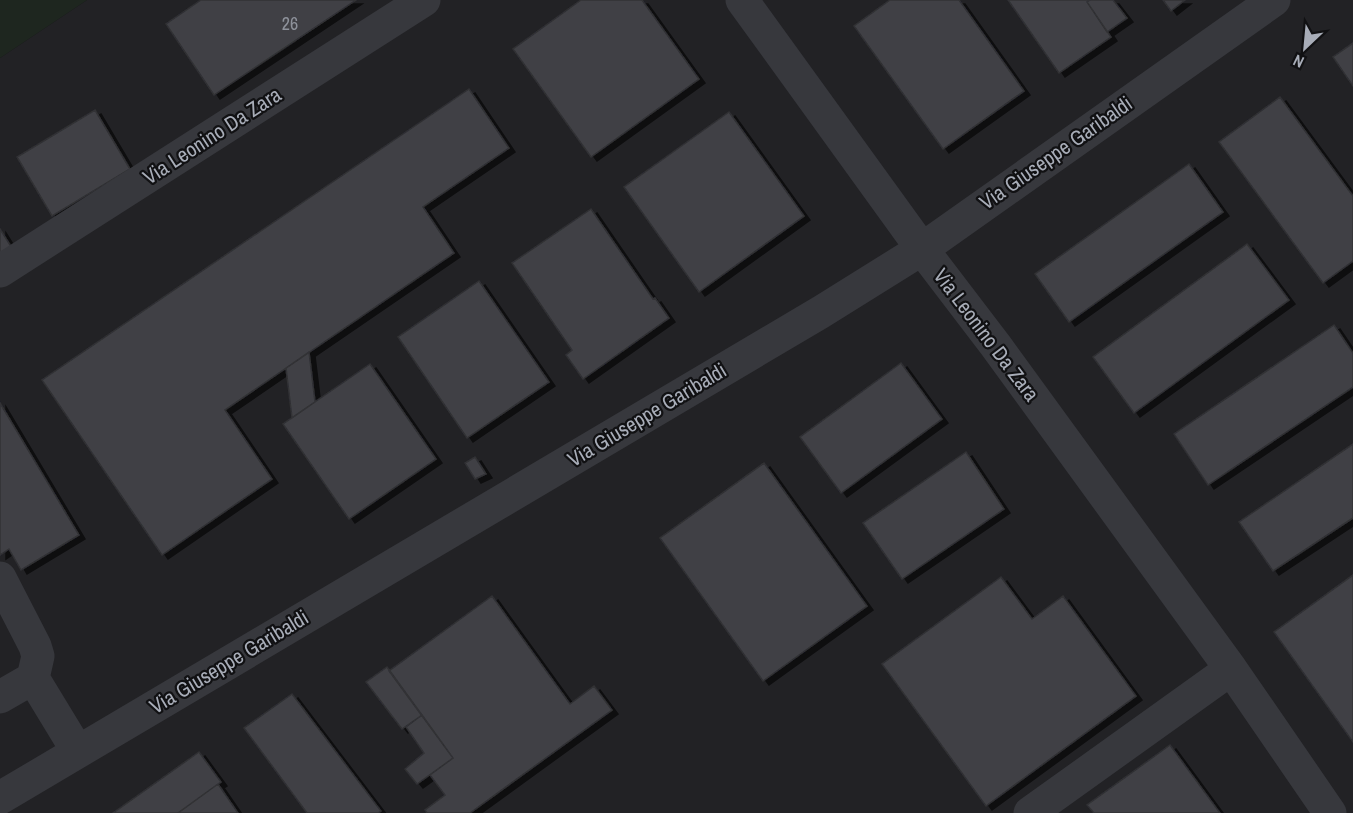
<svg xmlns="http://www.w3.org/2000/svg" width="1353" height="813" font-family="'Archivo Narrow',sans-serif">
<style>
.built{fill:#222225}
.green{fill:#1e261f}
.building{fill:#404145;stroke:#303034;stroke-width:1.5;filter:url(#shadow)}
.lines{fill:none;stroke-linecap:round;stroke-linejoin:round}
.minor{stroke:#37383d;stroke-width:33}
.labels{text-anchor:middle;stroke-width:4.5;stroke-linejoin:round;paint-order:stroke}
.number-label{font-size:18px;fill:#8e929b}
.street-label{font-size:21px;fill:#a8adb8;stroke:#111113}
</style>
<defs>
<filter id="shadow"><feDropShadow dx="6" dy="4" stdDeviation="0" flood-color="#0009"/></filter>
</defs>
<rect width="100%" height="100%" fill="#161618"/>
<path class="built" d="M87,0H1353V813H0V58Z"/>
<path class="green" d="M0,0H87L0,58Z"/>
<path class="building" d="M201,0H356L214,95L166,24Z
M581,0H642L699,79L591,157L513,49Z
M890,0H959L1024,91L943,149L854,26Z
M1008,0H1090L1087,2L1111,37L1059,73Z
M1090,0H1113L1127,18L1107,32L1087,2Z
M1163,0H1185L1171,11Z
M1353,43V86L1333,57Z
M469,89L509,148L423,207L454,253L225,410L272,479L162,555L42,380Z
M1280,97L1353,196V261L1323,283L1219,142Z
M95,110L130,169L52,216L17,157Z
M729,112L804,216L699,292L624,187Z
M1189,164L1223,212L1069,322L1035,274Z
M591,209L653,299L655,298L669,318L583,379L566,355L572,350L512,263Z
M0,229L12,248L0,256Z
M1247,244L1289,300L1134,413L1093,357Z
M479,281L549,382L467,438L398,337Z
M1334,325L1353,353V387L1208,485L1174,434Z
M309,352L315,402L292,418L286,368Z
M901,363L942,419L841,493L800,437Z
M370,364L436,459L349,519L283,424Z
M0,403L79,535L21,570L9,549L0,555Z
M1353,444V518L1273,571L1239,522Z
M966,452L1004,509L902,579L863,523Z
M475,457L486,474L475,479L465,463Z
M764,463L867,606L763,681L660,538Z
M1353,575V742L1274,632Z
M1001,577L1032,619L1063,596L1136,696L986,806L882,664Z
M492,596L570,704L594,686L612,710L470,813H427L425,810L445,795L430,775L453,758L389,671Z
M387,667L422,715L402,729L366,682Z
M292,694L381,811L378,813H307L244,728Z
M422,715L453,758L417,784L405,769L424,753L406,727Z
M1170,745L1220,813H1094L1087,805Z
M199,752L221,782L218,784L178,813H113Z
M218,784L238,813H178Z"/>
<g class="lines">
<path class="minor" d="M742,0L922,249L996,346L1231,669L1330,813
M0,271L424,0
M0,578L35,646L38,656L33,678
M0,697L33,678L78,752
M0,798L821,312L922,249L1274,0
M1030,813L1231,669"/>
</g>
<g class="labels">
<g class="number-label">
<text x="290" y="30">26</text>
</g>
<g class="street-label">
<text transform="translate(212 136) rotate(-33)" y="7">Via Leonino Da Zara</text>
<text transform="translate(1056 153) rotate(-35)" y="7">Via Giuseppe Garibaldi</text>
<text transform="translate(986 335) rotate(53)" y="7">Via Leonino Da Zara</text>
<text transform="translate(647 415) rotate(-31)" y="7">Via Giuseppe Garibaldi</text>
<text transform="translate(229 662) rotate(-31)" y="7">Via Giuseppe Garibaldi</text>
</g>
</g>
<g transform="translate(1305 48) rotate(206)" stroke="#111113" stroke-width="4.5" paint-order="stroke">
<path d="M0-4.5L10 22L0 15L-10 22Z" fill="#a8adb8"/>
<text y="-9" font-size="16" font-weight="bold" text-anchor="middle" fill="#a8adb8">N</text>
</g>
</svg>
